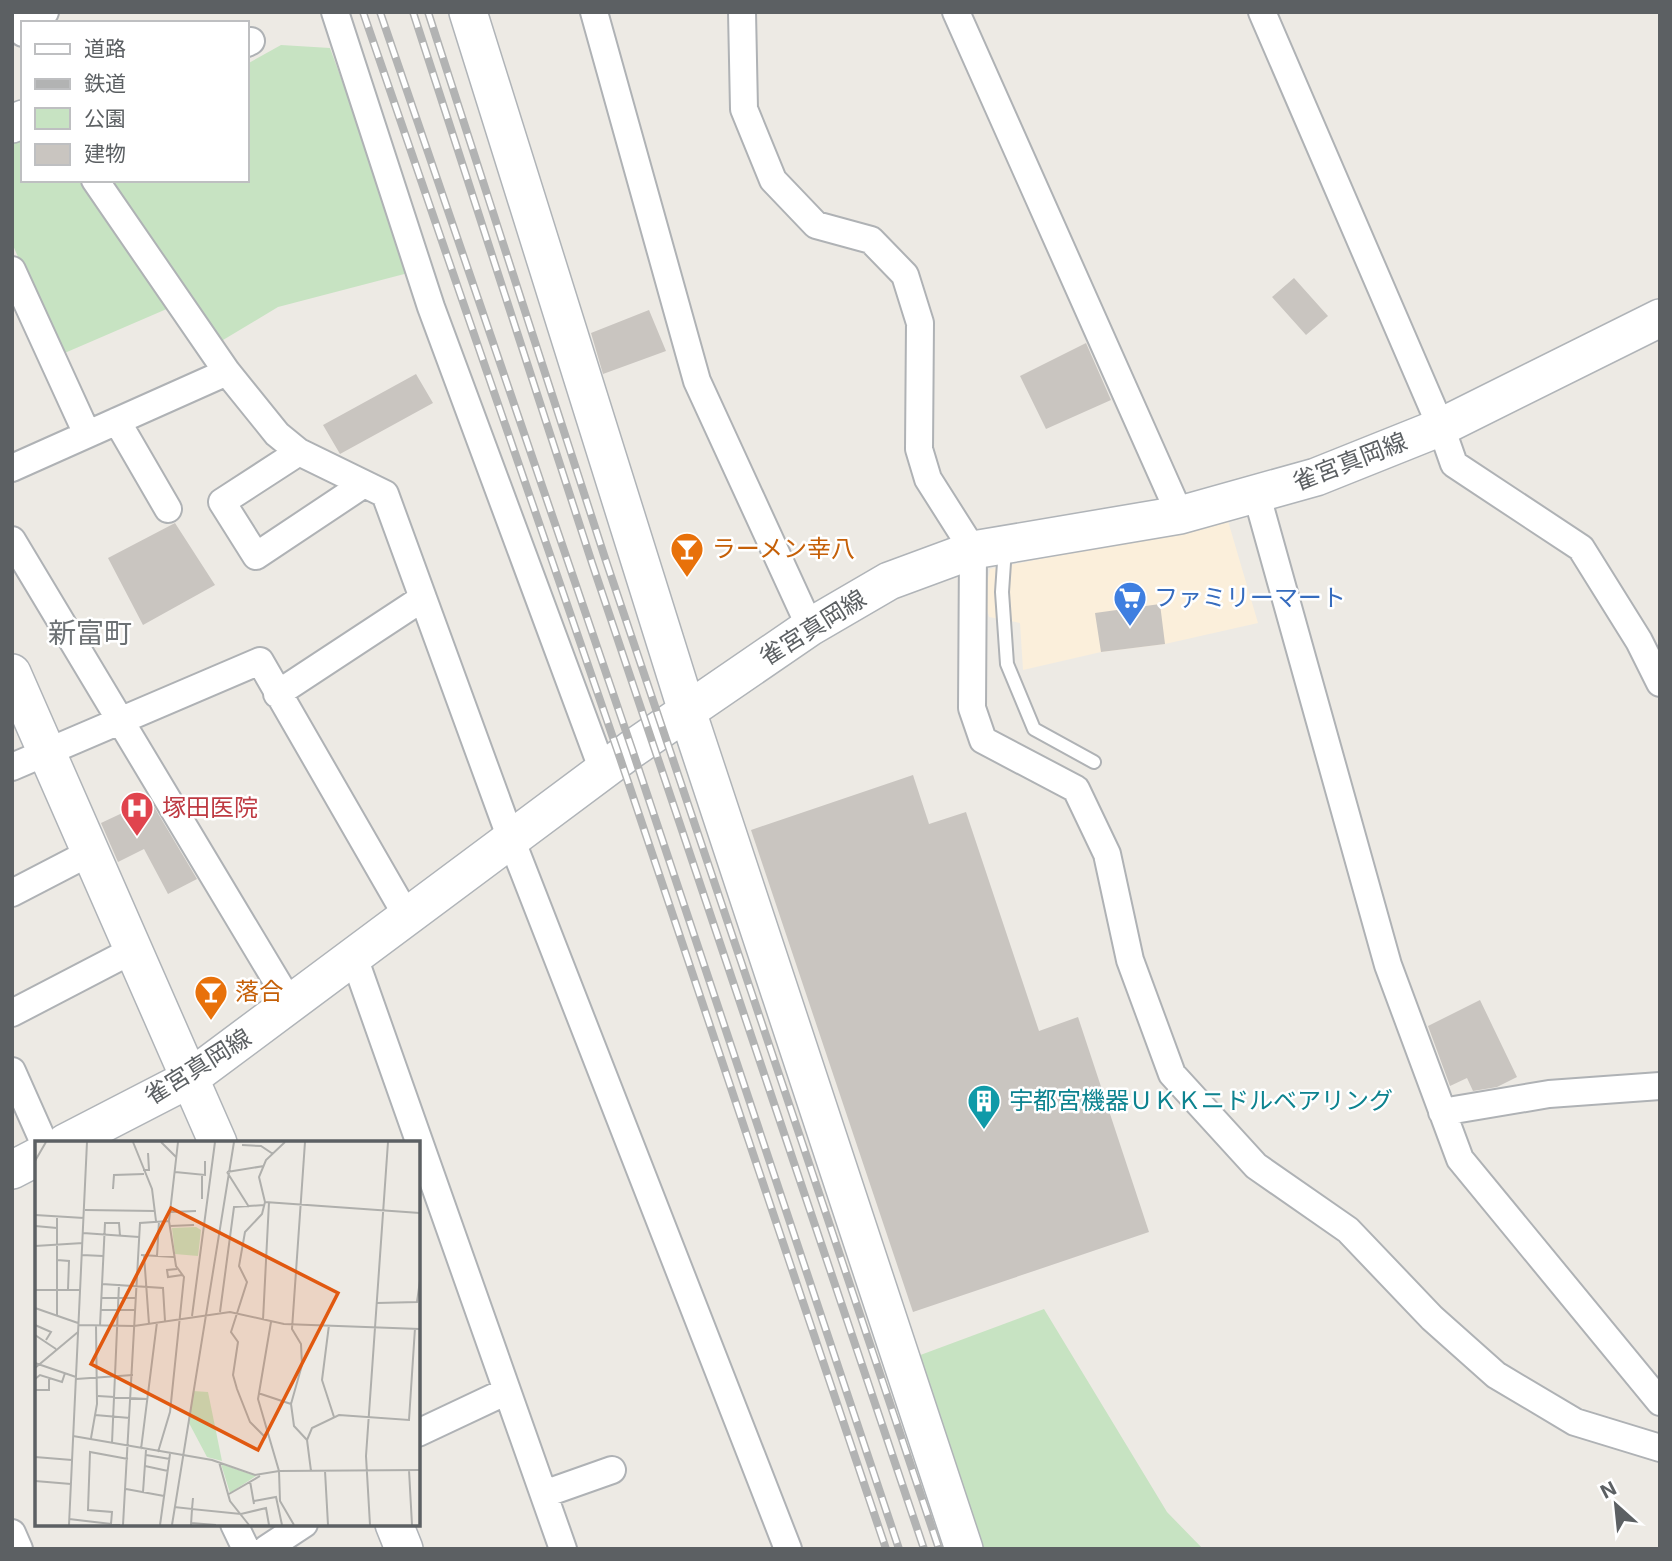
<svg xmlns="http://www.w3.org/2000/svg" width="1672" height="1561" font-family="Inter,'Noto Sans JP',sans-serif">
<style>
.commercial{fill:#fbefdb}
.green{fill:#c7e3c2}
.building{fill:#c9c5c0}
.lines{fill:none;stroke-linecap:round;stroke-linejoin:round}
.lane-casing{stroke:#afb2b5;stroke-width:16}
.street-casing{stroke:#afb2b5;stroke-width:30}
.secondary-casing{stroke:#b0b4b8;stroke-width:40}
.lane{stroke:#fff;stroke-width:12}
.street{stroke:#fff;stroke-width:26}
.secondary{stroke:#fff;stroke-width:37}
.rail-casing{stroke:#b2b3b3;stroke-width:8}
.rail{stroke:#fff;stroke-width:5;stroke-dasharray:16;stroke-linecap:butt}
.labels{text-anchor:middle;stroke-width:5;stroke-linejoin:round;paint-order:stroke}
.street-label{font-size:24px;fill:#5c6063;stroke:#fff}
.food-label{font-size:24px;fill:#c56008;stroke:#fff;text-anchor:start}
.shop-label{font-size:24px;fill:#366cbe;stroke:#fff;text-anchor:start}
.health-label{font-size:24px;fill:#be3a42;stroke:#fff;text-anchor:start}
.culture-label{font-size:24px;fill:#0d838f;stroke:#fff;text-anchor:start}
.quarter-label{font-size:28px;fill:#6d7275;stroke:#fff}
.inset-road{fill:none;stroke:#afafac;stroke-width:2}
.view{fill:#e15910;fill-opacity:0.15;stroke:#e15910;stroke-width:3.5}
.inset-edge{fill:none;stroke:#5c6063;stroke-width:3.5}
</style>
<rect width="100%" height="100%" fill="#edeae4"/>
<path class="commercial" d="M1228,521L1258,623L1165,644L1101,652L1023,670L1020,623L989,617L984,598L990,569Z"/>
<path class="green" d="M281,45L330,48L412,272L278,307L218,343L107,180H247V64Z
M23,137V180H80L169,308L60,355L12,243V142Z
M1044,1309L1167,1512L1203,1549H984L915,1357Z"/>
<path class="building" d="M1294,278L1328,316L1306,335L1272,297Z
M649,310L666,351L603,374L591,333Z
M1086,343L1111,400L1046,429L1020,376Z
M416,374L433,403L340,454L323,425Z
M175,523L215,585L143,625L108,558Z
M1160,604L1165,644L1101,652L1095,613Z
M913,775L929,824L966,812L1039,1031L1078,1017L1149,1232L913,1312L751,830Z
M150,800L197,879L168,894L144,849L118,862L101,823Z
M1480,1000L1517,1077L1497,1087L1473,1091L1467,1078L1450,1086L1428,1026Z"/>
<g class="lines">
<defs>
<path id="lane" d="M1005,548L1002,592L1007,664L1034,729L1094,762"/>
<path id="street" d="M14,12L23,33
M335,12L431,307L603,771
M594,12L697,381L810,627
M742,12L744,109L773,180L816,225L871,240L905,275L920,323L919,449L928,479L973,550L972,708L983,740L1076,789L1107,854L1130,960L1172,1074L1256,1166L1348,1230L1432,1318L1496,1375L1575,1422L1660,1448
M956,12L1180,515
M1262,12L1441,427L1454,464L1581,548L1639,641L1660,683
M26,23L45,12
M247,43L251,41
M95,180L227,372L277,434L299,452L385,494L511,839L788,1549
M12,270L87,434
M117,421L168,509
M299,452L222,502L256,556L364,484
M12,468L227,372
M1257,496L1388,965L1460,1159L1660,1402
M12,540L291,1005
M277,694L423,598
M12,767L260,661L408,918
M12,893L91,852
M354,957L563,1549
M12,1013L133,950
M12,1071L44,1143
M1442,1112L1549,1094L1660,1086
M418,1433L507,1391
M544,1494L612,1470
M234,1524L246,1549
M12,1533L19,1549
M266,1549L304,1524"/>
<path id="secondary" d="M468,12L687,711L964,1549
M12,124L23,119
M12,673L218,1143
M65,1143L189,1079L632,749L810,627L889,581L973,550L1180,515L1316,477L1441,427L1660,318
M12,1170L37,1157
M394,1524L404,1549"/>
</defs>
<use href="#lane" class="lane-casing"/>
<use href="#street" class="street-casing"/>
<use href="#secondary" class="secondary-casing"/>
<use href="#lane" class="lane"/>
<use href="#street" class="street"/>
<use href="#secondary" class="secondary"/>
<defs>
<path id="rail" d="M363,12L620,758L886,1549
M380,12L632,749L899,1549
M413,12L592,563L924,1549
M428,12L605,558L939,1549"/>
</defs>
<use href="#rail" class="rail-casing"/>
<use href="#rail" class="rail"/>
</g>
<defs>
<symbol id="bar-pin" viewBox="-11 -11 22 30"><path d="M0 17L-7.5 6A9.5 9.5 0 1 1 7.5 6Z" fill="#e8710a" stroke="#fff"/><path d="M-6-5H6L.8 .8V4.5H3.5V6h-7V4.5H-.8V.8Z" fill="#fff"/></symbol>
<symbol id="supermarket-pin" viewBox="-11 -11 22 30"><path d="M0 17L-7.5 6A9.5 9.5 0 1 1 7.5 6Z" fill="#3f7fe0" stroke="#fff"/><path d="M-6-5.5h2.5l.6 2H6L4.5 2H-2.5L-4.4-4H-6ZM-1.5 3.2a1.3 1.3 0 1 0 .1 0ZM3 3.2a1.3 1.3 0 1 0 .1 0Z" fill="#fff"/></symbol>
<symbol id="hospital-pin" viewBox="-11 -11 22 30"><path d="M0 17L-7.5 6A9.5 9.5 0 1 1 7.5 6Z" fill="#e0444e" stroke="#fff"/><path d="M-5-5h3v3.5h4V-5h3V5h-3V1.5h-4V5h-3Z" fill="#fff"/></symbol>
<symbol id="building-pin" viewBox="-11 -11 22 30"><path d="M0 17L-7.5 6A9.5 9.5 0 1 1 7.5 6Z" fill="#0f9aa8" stroke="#fff"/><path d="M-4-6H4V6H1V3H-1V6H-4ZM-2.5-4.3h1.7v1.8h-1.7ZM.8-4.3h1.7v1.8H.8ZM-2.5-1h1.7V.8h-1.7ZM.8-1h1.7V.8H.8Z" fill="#fff"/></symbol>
</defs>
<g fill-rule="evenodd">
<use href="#bar-pin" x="668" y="530" width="38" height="52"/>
<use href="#supermarket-pin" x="1111" y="579" width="38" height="52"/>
<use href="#hospital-pin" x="118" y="789" width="38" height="52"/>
<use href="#bar-pin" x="192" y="973" width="38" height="52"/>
<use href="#building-pin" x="965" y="1082" width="38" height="52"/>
</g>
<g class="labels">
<g class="street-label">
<text transform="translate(1350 462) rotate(-21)" y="8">雀宮真岡線</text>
<text transform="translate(813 628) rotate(-32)" y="8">雀宮真岡線</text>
<text transform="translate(198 1067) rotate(-32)" y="8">雀宮真岡線</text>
</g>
<g class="food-label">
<text x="712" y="557">ラーメン幸八</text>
<text x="235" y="1000">落合</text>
</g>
<g class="shop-label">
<text x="1154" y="606">ファミリーマート</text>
</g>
<g class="health-label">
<text x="162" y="816">塚田医院</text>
</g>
<g class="culture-label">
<text x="1009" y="1109">宇都宮機器ＵＫＫニドルベアリング</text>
</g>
<g class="quarter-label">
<text x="90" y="643">新富町</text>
</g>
</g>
<g transform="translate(35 1141)">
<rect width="385" height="385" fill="#edeae4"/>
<path d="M161,86L166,89L163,115L140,113L137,87ZM158,250L173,251L187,320L172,316L154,282ZM186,323L221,335L195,352Z" fill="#c7e3c2"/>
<path class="inset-road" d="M98,1L117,48L121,80M126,1L141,16M270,1L257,188L266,203L267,224L256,263L259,285L272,299L276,330M207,4L226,5L238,13M0,20L11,1M108,29H114L113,12M140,31L170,34V20M192,31L214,66M192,31L229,25M78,48L79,34L109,33M167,58V34M230,61L385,72M50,69L120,70M136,71L161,70M0,74L49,77M0,85L22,87M135,85L159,84M48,92L104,96M0,105L48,102M47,114L68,115M106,114L139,116M109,114L114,183M122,115L124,80M22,119L34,120L33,148M0,123V177M142,128L132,129L133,136L147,134M67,143L128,147L130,180M1,149H46M66,157H101M342,162L382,161L385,140M0,167L43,182M66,169H101M185,171L199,66L229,64M22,174V75M157,175L180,1M228,179L234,61M236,181L223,258L244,330L245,360L259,384M0,184L16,191L11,199M44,184L99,185L195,171L249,183L385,188M294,184L287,239L299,276M65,185L70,82H84L85,95M0,194L21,208M0,222L41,236M0,227L43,191M0,238L5,234L27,241L30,232M41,238L98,234M0,249H14V237M223,252L256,263M63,255L112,258M60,274L95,277M38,295L177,319L220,334L244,330L385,329M56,297L62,263L61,185M231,297L215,281L202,248L198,234L203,201L196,191L212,141L204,125L210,91L227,73L230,61L224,36L231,19L250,1M272,299L277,287L304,274L374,279L380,187M77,302L84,143M106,308L122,181M123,311L135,271L149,136L141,125L134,80L143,1M111,314L135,318M0,316L37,319M184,321L195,360L214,384M110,325L133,330M374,329L377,384M290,330L293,384M0,340L36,343M215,340L219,363M91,348L129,355M108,351L111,309M194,353L225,335M219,360L241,356L247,384M139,366L157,368L158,357M34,378L85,384M156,382L181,384M76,383L77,371L53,369L55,311L93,318M34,384L52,1M88,384L105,82L134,80M125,384L135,313M137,384L199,1M156,384L157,368L206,373L231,367L234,384M335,384L331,315L353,1"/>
<path class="view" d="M136,67L303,152L223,309L56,223Z"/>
<rect width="385" height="385" class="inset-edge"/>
</g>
<rect width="1672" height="1561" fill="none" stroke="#5c6063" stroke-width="28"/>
<rect x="21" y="21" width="228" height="161" fill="#ffffff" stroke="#bebfc1" stroke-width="2"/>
<rect x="35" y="44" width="35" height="10" fill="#ffffff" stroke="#bebfc1" stroke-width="2"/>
<text x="84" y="56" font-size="21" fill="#5c6063">道路</text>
<rect x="35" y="79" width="35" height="10" fill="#b2b3b3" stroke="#bebfc1" stroke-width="2"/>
<text x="84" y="91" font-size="21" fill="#5c6063">鉄道</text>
<rect x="35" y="108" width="35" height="21" fill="#c7e3c2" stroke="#bebfc1" stroke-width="2"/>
<text x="84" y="126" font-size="21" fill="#5c6063">公園</text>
<rect x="35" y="144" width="35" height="21" fill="#c9c5c0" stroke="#bebfc1" stroke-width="2"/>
<text x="84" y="161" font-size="21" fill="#5c6063">建物</text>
<g transform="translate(1616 1505) rotate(333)" stroke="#ffffff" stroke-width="5" paint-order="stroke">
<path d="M0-5L12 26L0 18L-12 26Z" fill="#5c6063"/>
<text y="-10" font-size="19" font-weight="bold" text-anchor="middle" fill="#5c6063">N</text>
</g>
</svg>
